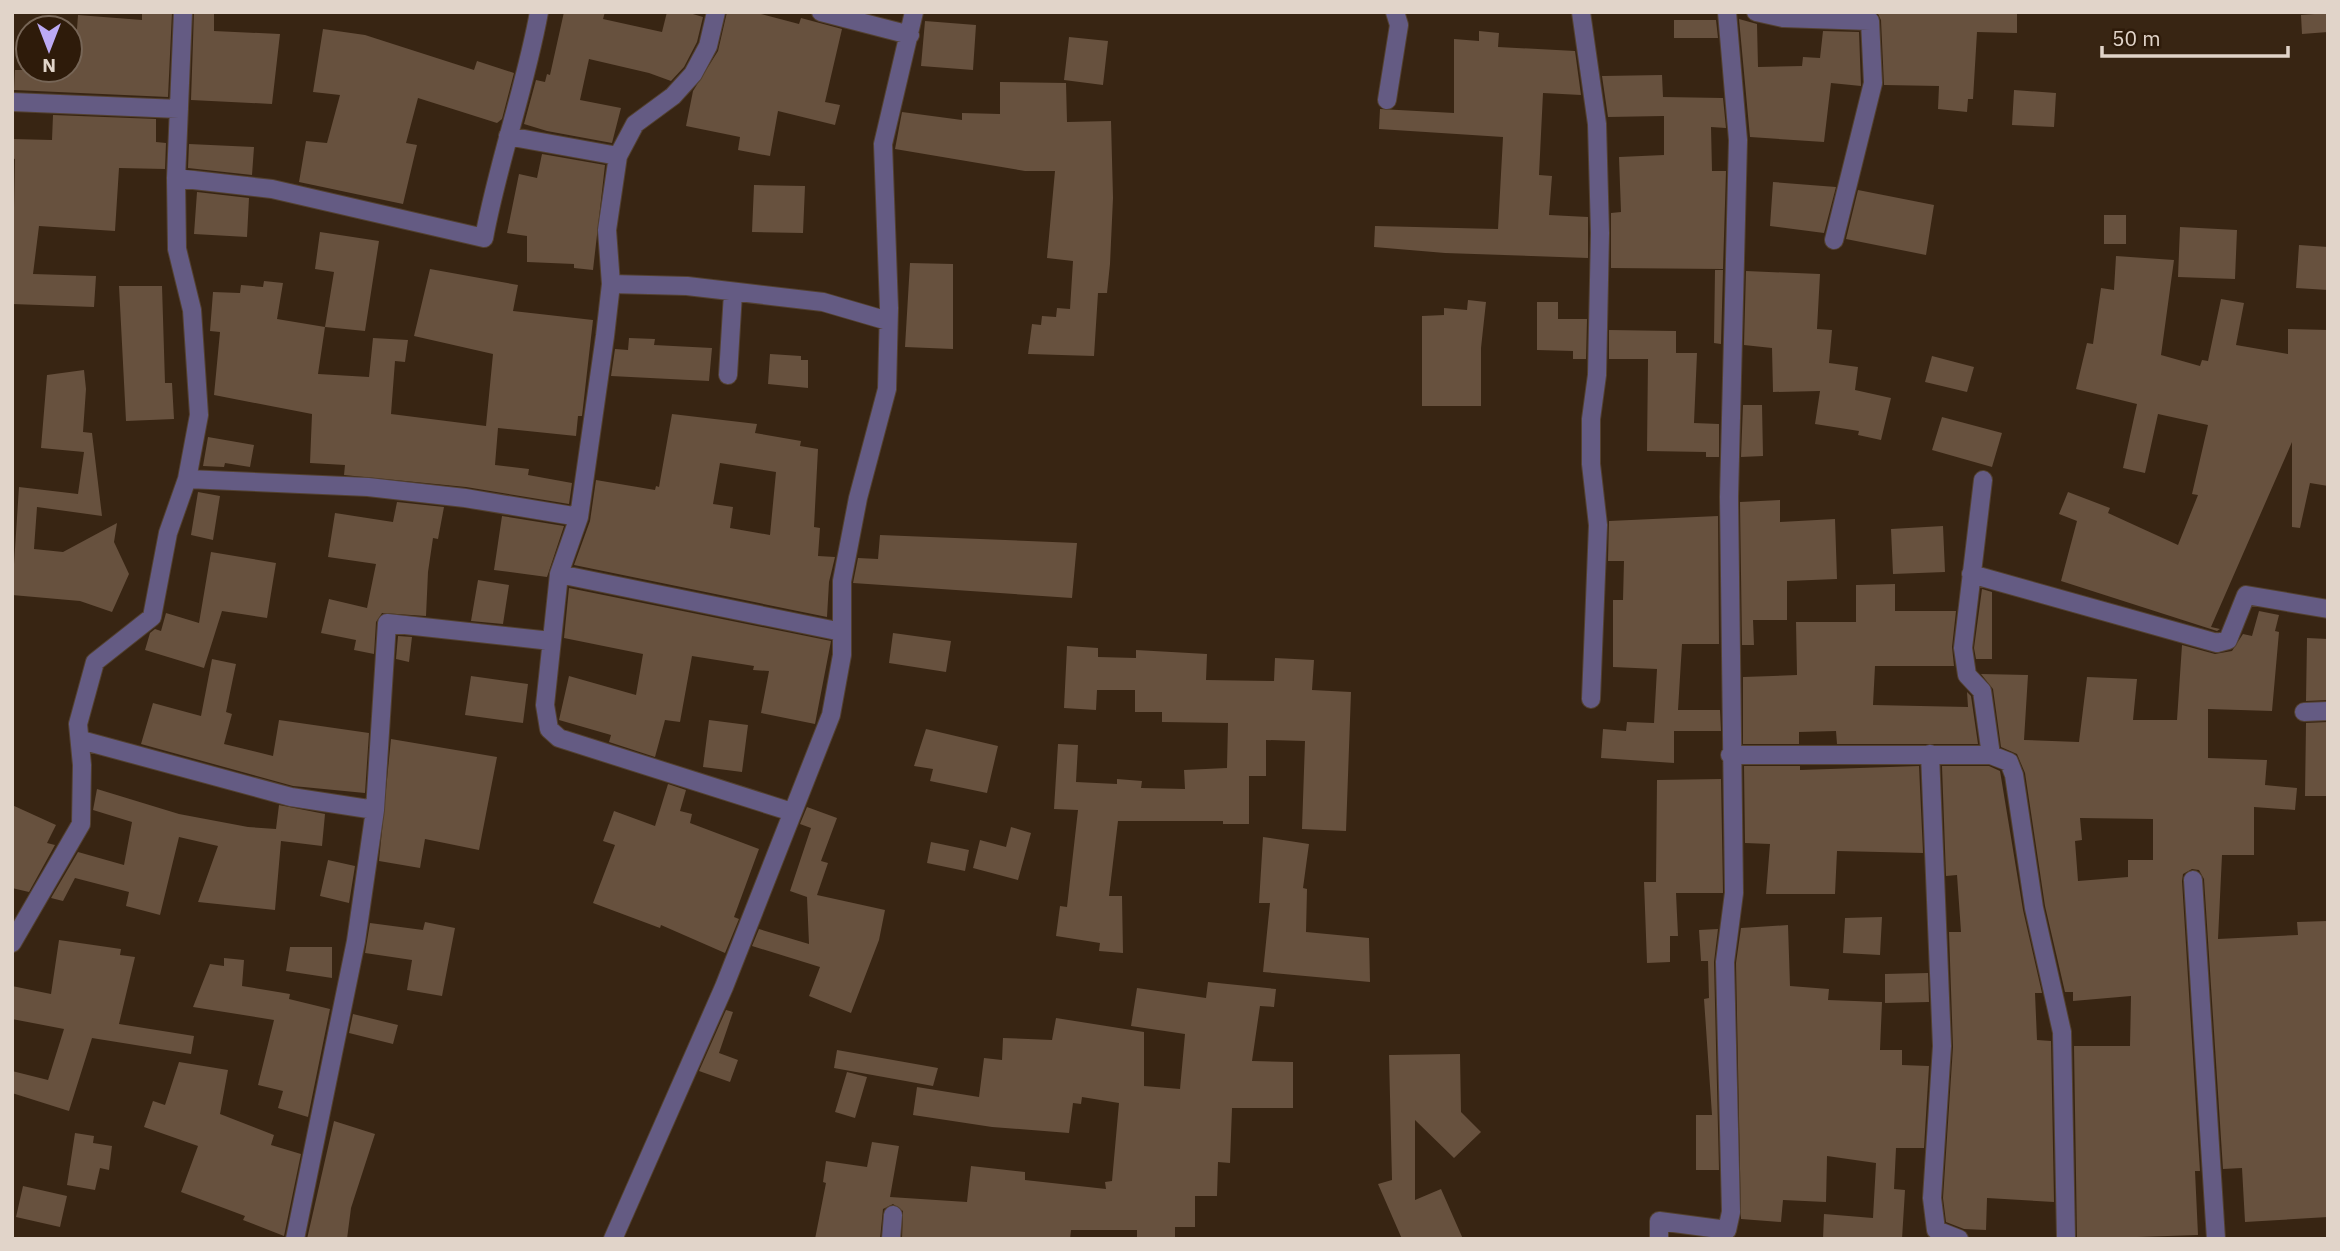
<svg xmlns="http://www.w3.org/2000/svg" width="2340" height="1251" font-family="'IBM Plex Sans',sans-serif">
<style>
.building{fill:#67513e;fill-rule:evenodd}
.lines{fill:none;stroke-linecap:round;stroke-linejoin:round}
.street-casing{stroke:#534130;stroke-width:20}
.street{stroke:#645b83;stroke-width:18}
</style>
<rect width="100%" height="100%" fill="#382513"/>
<path class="building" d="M142,12H172L168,97L14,90L15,70H74L78,15L142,20Z
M194,12H214V31L280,34L272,104L191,100Z
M564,12H605L603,19L662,32L667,12H686L703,17L697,42L684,67L671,81L649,73L589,59L580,100L621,108L612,143L547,131L524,124L536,80L545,82L547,74L550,75Z
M727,12H753L799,24L801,18L842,29L825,102L840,105L835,125L778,111L770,156L738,150L740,137L686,126L693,91L718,51Z
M1877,12H2017V33L1977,32L1973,99H1968L1967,112L1938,109L1939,86L1884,85L1881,20Z
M2328,13V32L2302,34L2301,15Z
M1739,19L1757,24L1758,67L1802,66L1803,57L1820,58L1823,31L1859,32L1861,86L1831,83L1824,142L1750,137Z
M1674,20H1716L1718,38H1674Z
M925,21L976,25L973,70L921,66Z
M323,29L365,35L474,70L477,61L514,73L502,119L497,123L418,98L406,143L417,145L403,204L299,182L306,141L327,143L340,95L313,92Z
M1479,31L1499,33L1498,47L1575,51L1581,95L1543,93L1539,175L1552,176L1549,215L1588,217V258L1445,253L1374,247L1375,226L1498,229L1503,137L1379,129L1380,109L1454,113V39L1479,41Z
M1069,37L1108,41L1103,85L1064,80Z
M1662,75L1663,97L1723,98L1726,128L1711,127L1712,171H1726L1723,269L1611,268V213L1621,212L1619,157L1664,155V116L1608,117L1602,76Z
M1000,82L1066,83L1067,122L1111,121L1113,198L1110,264L1107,293H1098L1094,356L1028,354L1032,324L1041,325L1042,316L1056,317L1057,308L1070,309L1073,261L1047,258L1055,171H1025L895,149L902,112L962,120V113L1000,114Z
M2014,90L2056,93L2054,127L2012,125Z
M53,115L156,119V142L166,143L165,169L119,168L115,231L39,226L33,274L96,276L94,307L12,304L15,159L12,158V139L52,140Z
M189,144L254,147L252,175L188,168Z
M542,154L605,165L593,270L574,268V264L527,262V236L507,233L519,174L537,178Z
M1773,182L1836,187L1824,233L1770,226Z
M754,185L805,186L803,233L752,232Z
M1858,190L1934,205L1926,255L1846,239Z
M197,192L249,198L247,237L194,234Z
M2104,215H2126V244H2104Z
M2180,227L2237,230L2235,279L2178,277Z
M320,232L379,241L365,331L325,327L334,272L315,269Z
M2299,245L2328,247V290L2296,288Z
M2116,256L2174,260L2161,355L2200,366L2202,360L2208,361L2221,299L2244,303L2236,345L2288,354V329L2328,330V486L2310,483L2300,528L2292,527V442L2211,627L2220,629L2217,631L2061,581L2077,521L2059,514L2068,492L2110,508L2108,513L2178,545L2198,495L2192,494L2208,425L2158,414L2145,473L2123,468L2137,404L2076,389L2087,343L2093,344L2101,288L2114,290Z
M910,263L953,264V349L905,347Z
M430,269L518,285L513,311L593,320L582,416H578L576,436L498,428L495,465L529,469L528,475L572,483L569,504L466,487L344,475L345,465L310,463L312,414L214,395L220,332L210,331L213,292L240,293L241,285L263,287L264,281L283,283L277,319L325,327L318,374L369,377L373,338L408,340L405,362L395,361L391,414L486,426L493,354L414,336Z
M1715,270H1723L1721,344L1714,343Z
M1746,271L1820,274L1817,329L1832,330L1829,363L1858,367L1855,390L1891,398L1881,440L1858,435L1859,431L1815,424L1820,391L1773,392L1772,348L1744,345Z
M119,286H162L165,383H172L174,419L126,421Z
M1468,300L1486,302L1481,348V406H1422V316L1444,315V308L1467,310Z
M1537,302H1558V319H1587L1586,359H1573V351L1537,350Z
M1609,330L1676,331V353H1697L1694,423L1719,424V457H1706V452L1647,451L1648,359H1609Z
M629,338L655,339L654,345L712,348L709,381L611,376L615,349L628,350Z
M770,354L801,356V360H808V388L768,384Z
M1932,356L1974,367L1967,392L1925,382Z
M84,370L86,389L83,432L92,433L102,516L37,507L34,549L63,552L117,523L114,542L129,574L112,612L80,601L12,595L19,487L78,494L84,452L41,448L47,375Z
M1743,405H1762L1763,456L1741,457Z
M672,414L757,424L755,433L801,441L800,446L818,449L814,527L820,528L818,556L835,557L829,582L827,617L574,565L590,521L596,480L655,490L656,486L659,487ZM720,463L776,472L770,535L730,528L733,507L713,504Z
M1942,417L2002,433L1992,467L1932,450Z
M208,437L254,445L250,467L225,463L224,467L203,466Z
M198,492L220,496L213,540L191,535Z
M1780,500V522L1835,519L1837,579L1787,581V620H1753L1754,645H1742L1740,502Z
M397,502L444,507L438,539L433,538L428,572L426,616L382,613L376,622L374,654L354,650L356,640L321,633L329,599L367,608L376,564L328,557L335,513L393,522Z
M502,516L564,526L547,577L494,570Z
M1718,516L1719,644H1682L1678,710H1720L1721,731H1674V763L1601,758L1603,729L1626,731L1627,722L1654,723L1657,669L1613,667V600H1623L1624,561H1608L1609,521Z
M1943,526L1945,572L1893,574L1891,529Z
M880,535L1077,543L1072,598L853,583L858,558L878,559Z
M211,552L276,563L267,618L222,611L204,668L145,650L150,633L155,629L161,631L166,613L199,623Z
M478,580L509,585L503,624L471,621Z
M1895,584V611H1956L1952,647L1954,666H1875L1873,705L1968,707L1967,692L1971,696L1978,744H1837L1836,731L1799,732V744H1743V677L1797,675L1796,622H1856V585Z
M569,588L831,641L815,724L761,713L769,671L753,670L754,666L692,656L680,722L665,720L655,757L609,742L611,735L559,720L569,676L636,695L643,654L564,638Z
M1982,589L1992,592V659H1976L1974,648Z
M2259,611L2279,615L2275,631L2279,632L2272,711L2208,709V758L2267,760L2265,785L2297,788L2295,810L2254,807V855H2222L2218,939L2298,935L2297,922L2328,921V1217L2245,1222L2242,1168L2223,1169L2204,879L2199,870L2192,869L2183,874L2182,881L2200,1171H2195L2198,1235L2077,1239L2074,1046H2130L2131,996L2073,1001V992H2065L2045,906L2025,773L2017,754L2001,747L1993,689L1981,674L2028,675L2024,740L2079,742L2087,677L2137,679L2133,720H2177L2182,645L2215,654L2232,651L2243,634L2252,636ZM2080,818L2153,819V860H2128V877L2078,881L2075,841L2082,840Z
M893,633L951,641L946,672L889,663Z
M398,636L412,637L409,662L396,659Z
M2307,638L2328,639V700L2306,701Z
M1067,646L1098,648V657L1136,658V650L1207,654L1206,680L1274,681L1275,658L1314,660L1312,690L1351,692L1346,831L1302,829L1305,741L1266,740V776H1249V824H1223V821H1118L1109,896H1122L1123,953L1099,951L1100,943L1056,936L1060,906L1067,907L1078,810L1054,809L1058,744L1078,745L1076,782L1117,784V779L1142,781L1141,788L1185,789L1184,770L1227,768L1228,723L1162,722V712H1135V690H1097L1096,710L1064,708Z
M212,659L236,664L226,712L232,714L224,744L273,756L279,720L369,733L365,793L293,786L141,744L153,703L201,716Z
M471,676L528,684L523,723L465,715Z
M709,720L748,725L742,772L703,767Z
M2328,722V796H2305L2306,723Z
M926,729L998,746L987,793L930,781L933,769L914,766Z
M391,739L497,757L479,850L425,839L420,868L379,861Z
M1744,766H1800V770L1919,766L1923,853L1837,851L1835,894H1766L1770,844L1745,843Z
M1942,766H1989L2000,771L2023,910L2042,993H2035L2037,1040L2051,1041L2054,1202L1987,1198L1986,1230L1964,1229L1946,1222L1943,1198L1953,1047L1949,932H1961L1957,875L1946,876Z
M1721,779L1723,893H1676L1678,936H1670V962L1647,963L1644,882H1656L1657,780Z
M668,784L686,790L680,811L692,814L690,823L759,849L734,917L739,919L725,953L661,925L660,928L593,903L615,845L603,841L614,811L655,826Z
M97,789L179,814L248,827L276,829L279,805L325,814L322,846L281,841L275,910L198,902L218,846L179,837L160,915L126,906L129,892L75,878L63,901L51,898L78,852L124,865L132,822L93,810Z
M12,805L56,825L47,843L55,845L29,892L12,888Z
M807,807L837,818L821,861L828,863L817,895L885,910L879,940L851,1013L809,996L820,967L752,946L759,929L809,944L807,897L790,891L811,828L800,824Z
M1011,827L1031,833L1018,880L973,868L980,840L1006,847Z
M1263,837L1309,844L1303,888L1307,889L1306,932L1369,938L1370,982L1263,972L1270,903H1259Z
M931,842L969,850L965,871L927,863Z
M328,860L355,866L349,903L320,896Z
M1882,917L1880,955L1843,953L1845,918Z
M425,922L455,928L442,996L407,990L412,960L365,953L370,923L423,930Z
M1788,925L1790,986L1829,989L1828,1000L1882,1002L1880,1050H1902V1065L1929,1066L1924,1148H1896L1894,1189L1905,1190L1902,1239H1823L1824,1214L1873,1218L1876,1163L1827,1156L1826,1202L1783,1200L1781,1222L1741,1219L1736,963L1741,928Z
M1718,929L1714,962L1719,1170H1696V1115H1712L1704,999L1709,998L1708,961H1701L1699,930Z
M59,940L121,949L120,955L135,957L119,1024L194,1036L191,1054L92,1038L69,1111L12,1093V1071L48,1080L64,1029L12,1019V986L51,994Z
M290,947H332V978L286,971Z
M224,958L244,960L242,986L290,994L289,999L330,1009L308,1117L278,1108L283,1091L258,1085L274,1020L193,1007L210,964L224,966Z
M1928,973L1929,1002L1885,1003V974Z
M1208,982L1276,989L1274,1007L1260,1006L1252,1061L1293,1062V1108H1232L1230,1163L1218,1162L1217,1196H1195V1227H1175V1239H1137V1230H1071L1070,1239H902L903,1211L893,1204L883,1209L880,1239H815L826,1183L823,1182L826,1161L867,1167L872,1142L899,1146L890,1197L967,1202L971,1166L1025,1172V1180L1106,1189L1105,1182L1112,1181L1119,1103L1082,1097L1081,1104L1073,1103L1069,1133L992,1127L913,1115L917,1087L979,1097L984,1058L1002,1060L1003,1038L1052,1040L1056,1018L1144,1032V1086L1180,1089L1185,1034L1131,1026L1137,988L1206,998Z
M726,1010L733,1012L719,1053L738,1060L730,1082L699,1071Z
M353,1014L398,1025L393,1044L349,1033Z
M837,1050L938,1068L933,1086L834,1068Z
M1460,1054L1461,1112L1481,1132L1454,1158L1415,1120V1200L1441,1189L1463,1239H1402L1378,1184L1392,1180L1389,1055Z
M179,1062L228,1070L220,1114L274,1135L271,1145L301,1154L284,1236L243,1220L245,1216L181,1192L198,1146L144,1127L153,1101L165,1105Z
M847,1072L867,1077L855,1118L835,1112Z
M334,1121L375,1134L351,1208L347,1239H307Z
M75,1133L94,1136L93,1143L112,1146L109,1170L100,1168L95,1190L67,1185Z
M23,1186L67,1196L60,1227L16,1217Z"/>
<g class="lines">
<defs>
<path id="street" d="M716,12L708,46L693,74L673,96L635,124L618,156L607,230L611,284L605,336L579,517L559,574L545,705L549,729L559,738L792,812
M821,12L910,35
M1581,12L1597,124L1600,233L1597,375L1591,419V464L1598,525L1591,699
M1756,12L1783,18L1870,21L1873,83L1834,240
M1387,100L1399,25L1395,12
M12,102L179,109
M508,136L618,156
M176,178L272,189L484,238C498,162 525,89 539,12
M611,284L687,286L823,302L888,321
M728,375L733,293
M187,479L368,487L465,498L579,517
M1983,480L1963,648L1967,675L1982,691L1991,755
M559,574L842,632
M1971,574L2217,643L2228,640L2246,595L2328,609
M2304,712L2328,711
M81,740L291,797L375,810
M1930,754L1942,1046L1932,1198L1936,1230L1959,1239
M1730,755H1991L2009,762L2014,775L2034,908L2062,1032L2066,1239
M2193,880L2216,1239
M12,943L81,824L82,765L78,724L95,662L152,617L168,533L187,479L199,415L192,310L177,249L176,178L183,12
M295,1239L356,941L375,810L387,623L551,641
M613,1239L724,987L831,715L842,655V581L858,498L887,389L889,308L883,144L914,12
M891,1239L893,1215
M1659,1239V1221L1727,1230L1731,1212L1725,962L1734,893L1729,497L1738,140L1727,12"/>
</defs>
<use href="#street" class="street-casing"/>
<use href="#street" class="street"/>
</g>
<rect width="2340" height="1251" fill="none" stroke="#e1d4c9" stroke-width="28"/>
<g transform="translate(49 49) rotate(180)"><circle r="33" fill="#2e1b0a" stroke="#766556" stroke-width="2"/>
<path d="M0-5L12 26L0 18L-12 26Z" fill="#bcaaf5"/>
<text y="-10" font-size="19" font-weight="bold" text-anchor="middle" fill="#e1d4c9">N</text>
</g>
<path d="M2102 46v10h186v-10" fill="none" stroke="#e1d4c9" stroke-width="3.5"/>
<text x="2112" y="46" font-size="21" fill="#e1d4c9" stroke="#2e1b0a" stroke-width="5" paint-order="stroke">50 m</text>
</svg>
